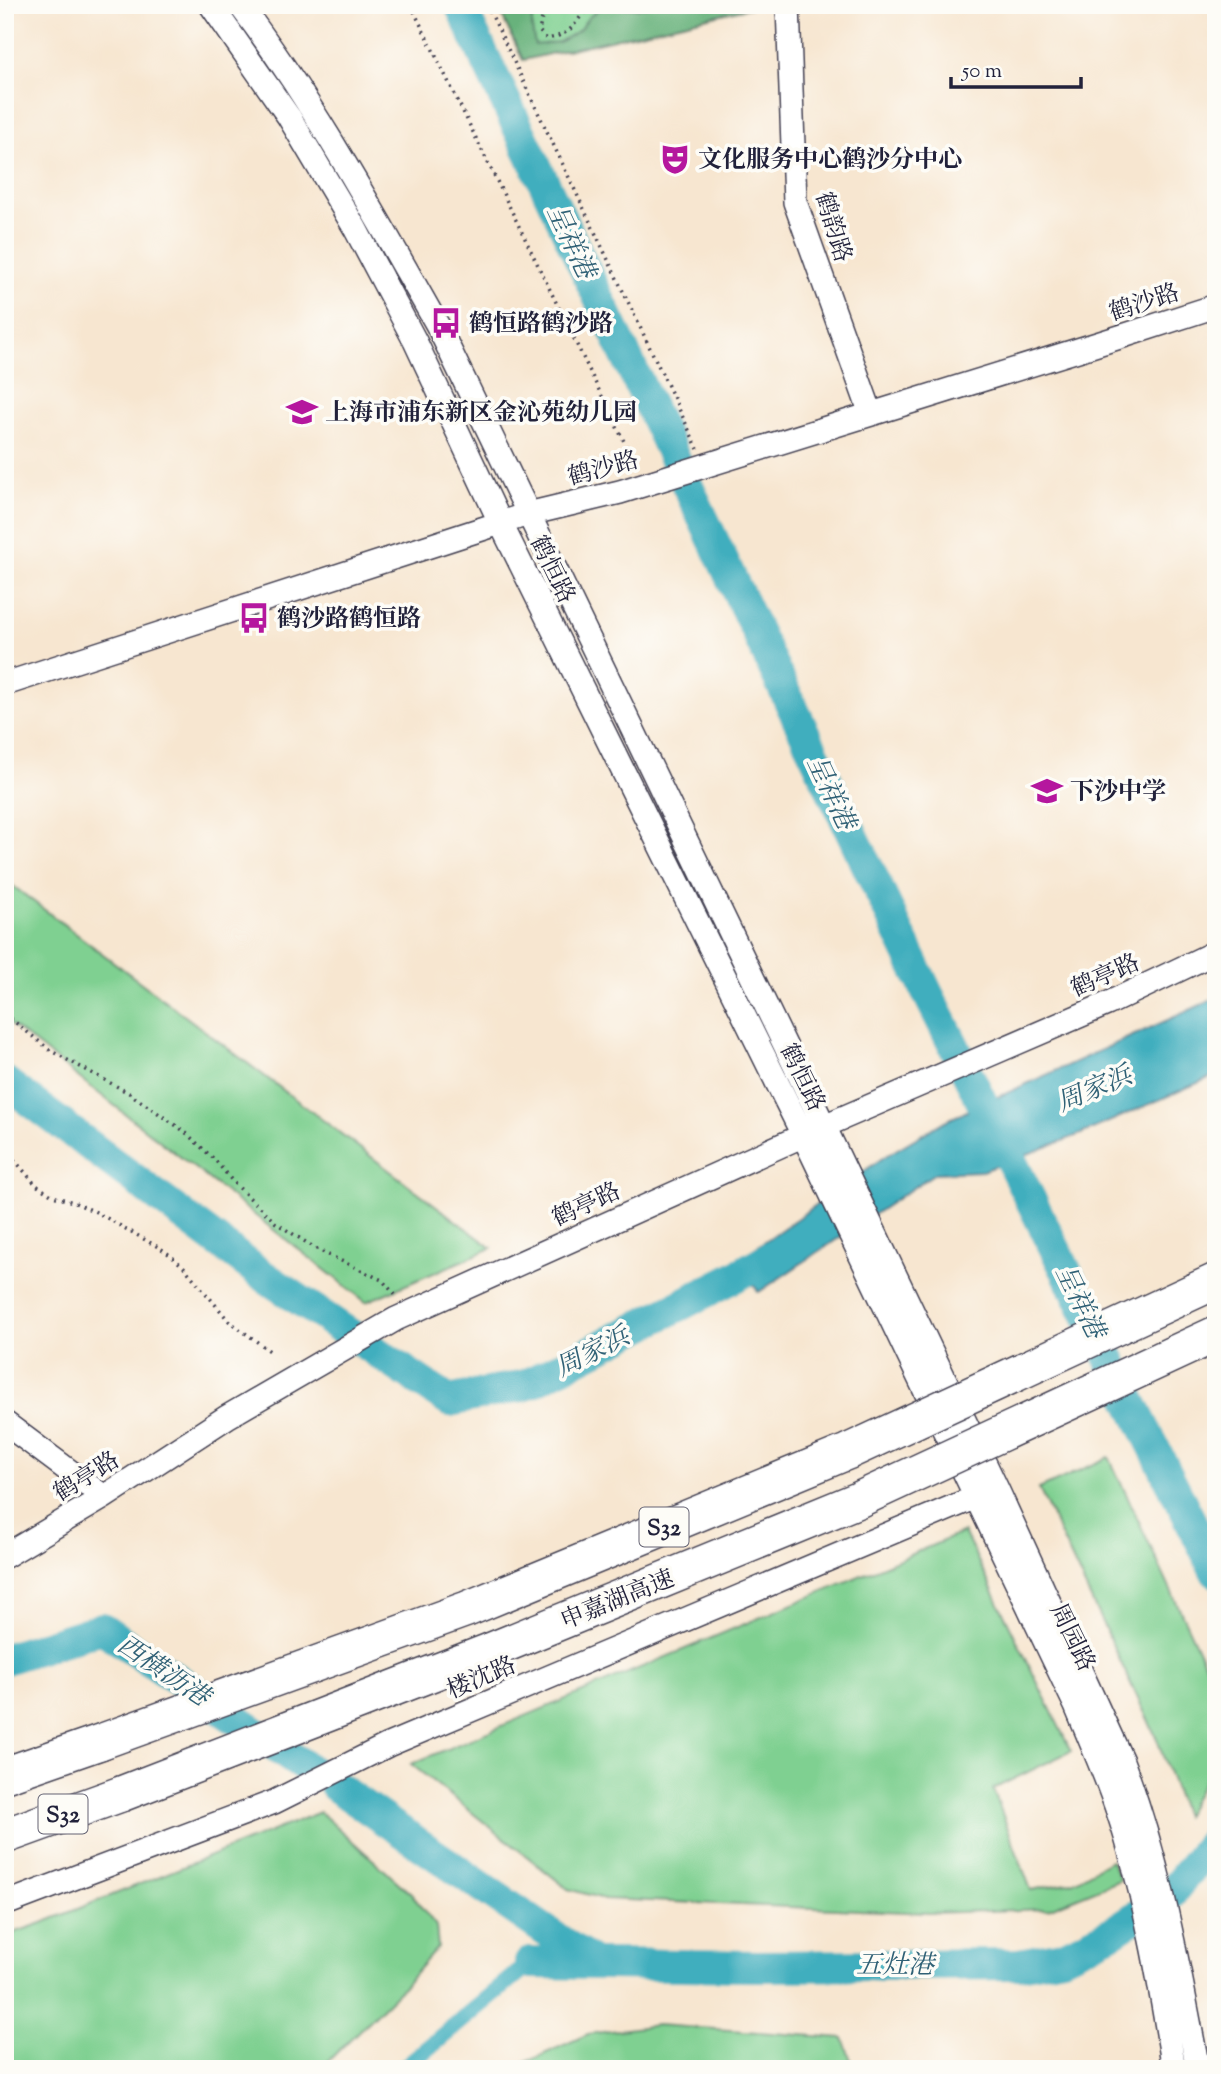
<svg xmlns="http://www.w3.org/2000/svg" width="1221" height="2074" font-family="'Sorts Mill Goudy','Noto Serif SC',serif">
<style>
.green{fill:#7fd091;stroke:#507966;stroke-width:2}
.forest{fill:#67b27b;stroke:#446a5b;stroke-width:2}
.water{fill:#40aebe;stroke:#31687c;stroke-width:2}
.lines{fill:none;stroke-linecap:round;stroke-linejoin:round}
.stream{stroke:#40aebe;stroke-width:5}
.canal{stroke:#40aebe;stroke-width:18}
.river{stroke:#40aebe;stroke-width:32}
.minor-casing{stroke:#423f51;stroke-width:26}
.highway-casing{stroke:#423f51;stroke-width:38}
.path{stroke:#423f51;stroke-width:3.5;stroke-dasharray:2 5;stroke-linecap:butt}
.minor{stroke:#fff;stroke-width:23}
.highway{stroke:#fff;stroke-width:35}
.highway-bridge-casing{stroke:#423f51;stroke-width:38;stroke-linecap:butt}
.highway-bridge{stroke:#fff;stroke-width:35}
.labels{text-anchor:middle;stroke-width:7;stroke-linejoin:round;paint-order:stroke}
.shield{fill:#fdfcf7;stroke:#646373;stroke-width:2}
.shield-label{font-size:23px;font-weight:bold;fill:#22223b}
.poi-label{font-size:24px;font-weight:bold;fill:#22223b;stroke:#fdfcf7;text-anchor:start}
.street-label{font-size:24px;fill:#22223b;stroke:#fdfcf7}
.water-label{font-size:26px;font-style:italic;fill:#306176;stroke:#fdfcf7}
</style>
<rect width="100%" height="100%" fill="#fdfcf7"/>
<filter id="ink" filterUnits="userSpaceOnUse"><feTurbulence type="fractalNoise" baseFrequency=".0143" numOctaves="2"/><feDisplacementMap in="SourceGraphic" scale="14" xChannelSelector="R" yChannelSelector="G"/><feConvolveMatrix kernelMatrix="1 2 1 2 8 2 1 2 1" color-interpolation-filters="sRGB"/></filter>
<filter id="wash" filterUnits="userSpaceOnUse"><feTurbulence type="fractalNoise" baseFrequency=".00686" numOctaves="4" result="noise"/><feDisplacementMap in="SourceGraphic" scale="28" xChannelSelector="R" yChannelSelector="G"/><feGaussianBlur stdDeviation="1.57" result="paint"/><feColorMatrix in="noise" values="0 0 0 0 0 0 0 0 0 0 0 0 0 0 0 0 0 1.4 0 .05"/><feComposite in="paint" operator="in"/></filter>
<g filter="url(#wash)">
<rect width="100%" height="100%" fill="#f7e6d0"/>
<path class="green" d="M497,5H760L523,60Z
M5,881V880L492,1248L366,1302L5,1020Z
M1109,1457L1216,1688V1741L1209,1772L1184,1816L1157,1739L1039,1489Z
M964,1532L1071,1751L993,1789L1031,1890L1072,1882L1111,1860L1120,1880L1048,1909L929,1913L604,1899L568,1889L411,1764Z
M320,1812L411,1894L436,1926L438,1947L401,1989L320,2069H5V1936L45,1922Z
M657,2025L843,2038L854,2069H523L522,2064L588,2034Z"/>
<path class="forest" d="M497,5H532V28L535,45L559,42L579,30L588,18L600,8H639L653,5H760L523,60Z"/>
<path class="water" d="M1216,998V1075L1081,1134L982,1171L935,1173L759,1292L734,1263L884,1157L943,1122Z"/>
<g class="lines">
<path class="stream" d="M414,2059L418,2069"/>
<path class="canal" d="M403,2069L530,1963"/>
<path class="river" d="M460,5L928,994L1216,1572
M5,1082L261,1274L449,1401L526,1385L731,1279L779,1252
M5,1659L102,1628L309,1769
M335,1786L594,1964
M530,1963L756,1966L1019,1964L1063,1956L1114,1931L1171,1893L1216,1837"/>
</g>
</g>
<g filter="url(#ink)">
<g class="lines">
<defs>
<path id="minor" d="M211,5L289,117L355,228L415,341L501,524L803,1135L1076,1706C1094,1749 1113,1792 1126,1837C1148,1912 1161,1991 1174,2069
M240,5C316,106 376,217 438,326L824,1126L997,1489L1122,1761C1160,1861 1178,1964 1198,2069
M788,5L795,202L871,414
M5,684L528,514L620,492L1123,336L1216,306
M5,1423L104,1497
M5,1556L104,1497L227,1417L396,1319L824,1126L1107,1004L1216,952
M5,1904L274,1802L388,1745L976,1497"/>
<path id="highway" d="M5,1775L100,1742
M5,1836L121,1794"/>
</defs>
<use href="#minor" class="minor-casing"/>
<use href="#highway" class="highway-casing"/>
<path class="path" d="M411,5L636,466
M487,5L698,449
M545,5L539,31L547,39C577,33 572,21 593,5
M5,1014L51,1051L129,1093L184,1131L215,1160L233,1182L276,1223L318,1250L382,1280L398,1298
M5,1149L36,1185L53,1196L73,1202L96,1212L165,1251L184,1267L229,1321L271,1352"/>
<use href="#minor" class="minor"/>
<use href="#highway" class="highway"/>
<defs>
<path id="highway-bridge" d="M100,1742L467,1609L847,1452L1216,1281
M121,1794L487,1652L858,1500L1216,1334"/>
</defs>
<use href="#highway-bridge" class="highway-bridge-casing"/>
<use href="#highway-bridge" class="highway-bridge"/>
</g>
</g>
<defs>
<symbol id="theatre-bare" viewBox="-9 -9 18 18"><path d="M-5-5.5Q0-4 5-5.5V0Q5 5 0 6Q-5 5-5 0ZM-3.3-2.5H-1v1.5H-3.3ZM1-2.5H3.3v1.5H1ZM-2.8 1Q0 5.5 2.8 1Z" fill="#b5179e" stroke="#fdfcf7" stroke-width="2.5" paint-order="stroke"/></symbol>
<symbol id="bus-bare" viewBox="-9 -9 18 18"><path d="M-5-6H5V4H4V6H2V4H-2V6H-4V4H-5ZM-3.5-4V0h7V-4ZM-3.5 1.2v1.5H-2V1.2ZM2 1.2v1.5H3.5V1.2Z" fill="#b5179e" stroke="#fdfcf7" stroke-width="2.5" paint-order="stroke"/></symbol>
<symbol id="school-bare" viewBox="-9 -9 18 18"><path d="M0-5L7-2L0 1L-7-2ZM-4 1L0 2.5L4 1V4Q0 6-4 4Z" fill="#b5179e" stroke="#fdfcf7" stroke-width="2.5" paint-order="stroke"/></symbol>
</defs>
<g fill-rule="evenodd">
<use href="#theatre-bare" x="653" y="137" width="44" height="44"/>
<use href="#bus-bare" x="424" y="301" width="44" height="44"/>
<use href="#school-bare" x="280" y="390" width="44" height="44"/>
<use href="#bus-bare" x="232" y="596" width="44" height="44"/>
<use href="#school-bare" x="1025" y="769" width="44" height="44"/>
</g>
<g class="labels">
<g class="shield">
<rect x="639.5" y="1507.5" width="49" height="39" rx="5"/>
<rect x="38.5" y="1794.5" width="49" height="39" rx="5"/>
</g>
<g class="shield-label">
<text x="664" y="1535">S32</text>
<text x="63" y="1822">S32</text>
</g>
<g class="poi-label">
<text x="698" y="167">文化服务中心鹤沙分中心</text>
<text x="469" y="331">鹤恒路鹤沙路</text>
<text x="325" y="420">上海市浦东新区金沁苑幼儿园</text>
<text x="277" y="626">鹤沙路鹤恒路</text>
<text x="1070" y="799">下沙中学</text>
</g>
<g class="street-label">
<text transform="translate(834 227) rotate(73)" y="8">鹤韵路</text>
<text transform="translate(1144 302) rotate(-18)" y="8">鹤沙路</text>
<text transform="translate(603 468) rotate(-15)" y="8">鹤沙路</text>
<text transform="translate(553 569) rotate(64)" y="8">鹤恒路</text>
<text transform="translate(1105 975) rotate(-24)" y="8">鹤亭路</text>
<text transform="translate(803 1077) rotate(64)" y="8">鹤恒路</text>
<text transform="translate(586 1204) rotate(-25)" y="8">鹤亭路</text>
<text transform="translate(86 1476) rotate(-32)" y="8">鹤亭路</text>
<text transform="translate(617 1599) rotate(-22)" y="8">申嘉湖高速</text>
<text transform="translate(1073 1637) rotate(64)" y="8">周园路</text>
<text transform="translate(481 1677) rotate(-23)" y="8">楼沈路</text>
</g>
<g class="water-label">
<text transform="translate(572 241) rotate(65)" y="9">呈祥港</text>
<text transform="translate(832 792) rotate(65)" y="9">呈祥港</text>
<text transform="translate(1094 1088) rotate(-23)" y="9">周家浜</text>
<text transform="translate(1081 1301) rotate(64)" y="9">呈祥港</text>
<text transform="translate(592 1351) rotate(-27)" y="9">周家浜</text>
<text transform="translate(164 1670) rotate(34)" y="9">西横沥港</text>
<text x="895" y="1973">五灶港</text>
</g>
</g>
<rect width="1221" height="2074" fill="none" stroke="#fdfcf7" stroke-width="28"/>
<path d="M951 77v10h130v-10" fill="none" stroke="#22223b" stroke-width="3.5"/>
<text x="962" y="77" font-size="21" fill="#22223b" stroke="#fdfcf7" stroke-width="5" paint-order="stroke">50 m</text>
</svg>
